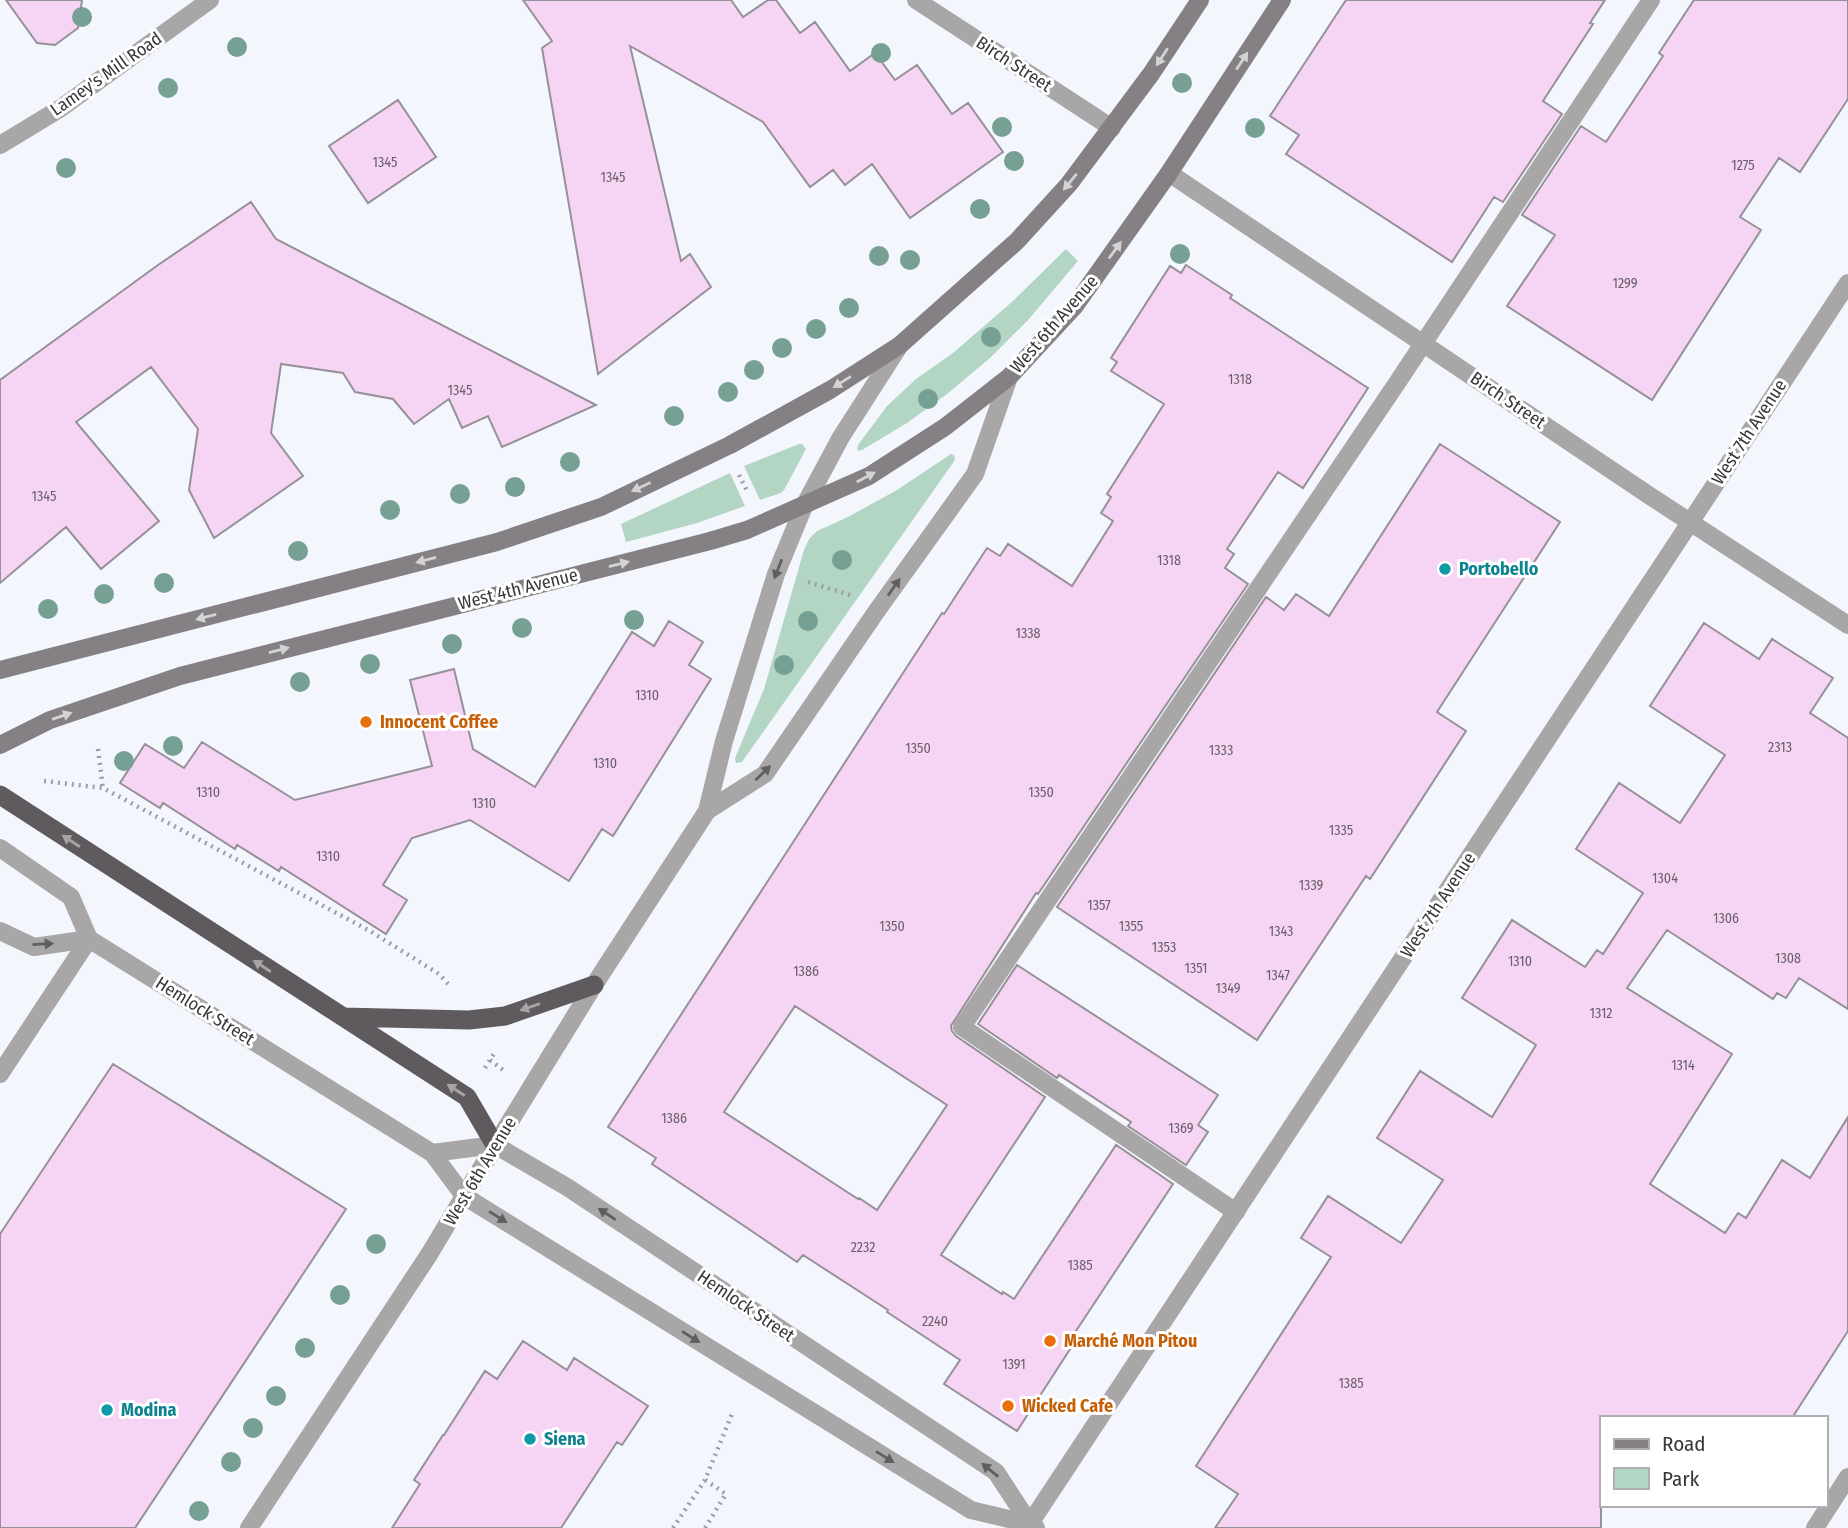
<svg xmlns="http://www.w3.org/2000/svg" width="1848" height="1528" font-family="'Fira Sans Condensed',sans-serif">
<style>
.green{fill:#b3d5c3}
.building{fill:#f6d5f4;stroke:#979197;stroke-width:2;fill-rule:evenodd}
.lines{fill:none;stroke-linecap:round;stroke-linejoin:round}
.path{stroke:#9c9da2;stroke-width:4.5;stroke-dasharray:2 5;stroke-linecap:butt}
.service{stroke:#a9a6a8;stroke-width:18}
.minor{stroke:#a9a6a8;stroke-width:18}
.tertiary{stroke:#a9a6a8;stroke-width:18}
.secondary{stroke:#848083;stroke-width:18}
.trunk{stroke:#5f5a5d;stroke-width:19}
.tree{fill:#75a093}
.oneway{fill:#d4d3d4}
.oneway2{fill:#605e61}
.oneway3{fill:#a7a4a6}
.culture-dot{fill:#0f9aa8;stroke:#fff;stroke-width:2.5}
.food-dot{fill:#e8710a;stroke:#fff;stroke-width:2.5}
.labels{text-anchor:middle;stroke-width:6;stroke-linejoin:round;paint-order:stroke}
.number-label{font-size:14px;fill:#685f69}
.street-label{font-size:18px;fill:#38383b;stroke:#fff}
.culture-label{font-size:18px;font-weight:bold;fill:#0d838f;stroke:#fff;text-anchor:start}
.food-label{font-size:18px;font-weight:bold;fill:#c56008;stroke:#fff;text-anchor:start}
</style>
<rect width="100%" height="100%" fill="#f4f6fd"/>
<path class="green" d="M1066,249L1078,261L1028,320L990,358L947,394L907,423L862,450L859,451L857,449L858,445L887,406L916,379L953,353L1013,301Z
M799,444H802L806,449L784,490L781,493L760,500L744,466Z
M951,454L954,455L955,460L742,762L736,763L735,758L764,689L804,550L809,539L817,531L848,517L897,490Z
M730,473L745,506L697,523L626,542L621,524Z"/>
<path class="building" d="M6,0H82L78,28L55,45L37,43Z
M523,0H731L743,17L768,0H776L800,33L815,22L850,71L875,53L895,80L917,65L952,114L968,103L1003,152L910,218L872,164L845,185L833,170L810,187L763,122L630,46L681,261L690,254L711,287L598,374L542,48L552,41Z
M1346,0H1605L1590,23L1593,24L1543,101L1562,114L1503,202L1494,197L1452,262L1286,154L1299,135L1270,116Z
M1694,0H1848V99L1800,172L1779,158L1740,217L1761,230L1652,400L1507,306L1555,235L1522,215L1581,126L1606,142L1663,56L1659,53Z
M398,100L436,157L368,203L329,146Z
M251,202L276,239L596,405L502,447L488,416L462,428L449,399L414,424L393,399L355,392L343,373L281,364L271,433L303,476L214,538L189,490L198,429L151,367L76,422L159,521L101,569L66,527L0,583V380L158,265Z
M1186,265L1232,295L1230,298L1368,388L1303,488L1278,472L1227,549L1234,554L1225,568L1248,584L1038,894L1036,893L951,1026L952,1031L956,1036L1045,1097L941,1255L1002,1294L1003,1292L1014,1299L1116,1145L1173,1184L1072,1337L1076,1340L1017,1431L944,1384L960,1360L887,1312L888,1310L803,1255L797,1262L762,1238L652,1164L656,1158L608,1127L942,613L944,614L987,548L1000,556L1008,544L1072,586L1113,521L1101,513L1111,497L1107,494L1164,404L1111,371L1117,362L1111,358L1170,266L1181,273ZM795,1006L947,1105L877,1210L859,1198L858,1199L724,1112Z
M1440,444L1560,522L1437,712L1466,731L1370,879L1366,876L1257,1040L1057,907L1266,597L1284,610L1296,594L1329,616Z
M669,621L703,642L689,665L711,679L613,836L602,829L569,881L470,820L412,838L383,885L407,900L386,934L281,867L279,871L237,845L235,849L163,803L160,808L120,783L145,744L184,768L202,742L295,800L432,766L410,680L454,669L473,749L535,787L632,632L654,646Z
M1704,623L1759,659L1772,639L1833,678L1810,713L1848,738V1009L1799,978L1786,998L1777,993L1773,999L1667,930L1627,988L1732,1054L1650,1184L1725,1233L1738,1213L1746,1218L1782,1160L1810,1178L1848,1117V1331L1792,1418H1601V1528H1215L1238,1494L1196,1466L1331,1257L1301,1238L1328,1196L1401,1243L1443,1180L1377,1138L1420,1071L1492,1117L1536,1045L1462,998L1512,920L1585,967L1597,950L1603,954L1643,893L1576,849L1619,783L1680,823L1725,755L1650,706Z
M1017,965L1218,1095L1198,1125L1208,1132L1186,1165L1128,1126L1131,1122L1059,1075L1057,1078L978,1024Z
M113,1064L346,1209L135,1528H0V1234Z
M523,1341L567,1370L574,1358L648,1406L622,1445L617,1442L561,1528H392L420,1484L414,1480L443,1435H444L485,1371L497,1379Z"/>
<g class="lines">
<path class="path" d="M739,475L748,493
M808,582L850,595
M98,749L103,788
M44,781L103,788L370,931L439,974L450,986
M490,1060L503,1070
M485,1068L495,1052
M673,1528L705,1480L732,1414
M705,1528L726,1494L705,1480"/>
<path class="service" d="M1236,1212L962,1027L1397,383L1651,0"/>
<path class="minor" d="M916,0L1112,128
M0,145L61,108L210,0
M1169,173L1650,496L1848,625
M249,1528L430,1253L464,1196
M1027,1528L1848,283
M1815,1528L1848,1477"/>
<path class="tertiary" d="M707,811L765,774L876,612L975,474L1009,377
M0,848L71,897L89,939L432,1153L464,1196L971,1510L1030,1524L1036,1528
M0,931L34,947L89,939
M0,1074L89,939
M432,1153L495,1145L567,1187L996,1472L1030,1524
M464,1196L594,985L707,811L724,741L776,574L804,506L841,437L900,345"/>
<path class="secondary" d="M0,670L497,542L601,507L730,445L830,390L900,345L1017,241L1069,184L1151,74L1200,0
M0,745L50,720L180,676L710,541L747,530L869,476L945,427L1009,377L1074,307L1169,173L1282,0"/>
<path class="trunk" d="M0,795L467,1097L495,1145
M343,1017L469,1020L505,1016L594,985"/>
</g>
<g class="tree">
<circle cx="82" cy="17" r="10"/>
<circle cx="237" cy="47" r="10"/>
<circle cx="881" cy="53" r="10"/>
<circle cx="1182" cy="83" r="10"/>
<circle cx="168" cy="88" r="10"/>
<circle cx="1002" cy="127" r="10"/>
<circle cx="1255" cy="128" r="10"/>
<circle cx="1014" cy="161" r="10"/>
<circle cx="66" cy="168" r="10"/>
<circle cx="980" cy="209" r="10"/>
<circle cx="1180" cy="254" r="10"/>
<circle cx="879" cy="256" r="10"/>
<circle cx="910" cy="260" r="10"/>
<circle cx="849" cy="308" r="10"/>
<circle cx="816" cy="329" r="10"/>
<circle cx="991" cy="337" r="10"/>
<circle cx="782" cy="348" r="10"/>
<circle cx="754" cy="370" r="10"/>
<circle cx="728" cy="392" r="10"/>
<circle cx="928" cy="399" r="10"/>
<circle cx="674" cy="416" r="10"/>
<circle cx="570" cy="462" r="10"/>
<circle cx="515" cy="487" r="10"/>
<circle cx="460" cy="494" r="10"/>
<circle cx="390" cy="510" r="10"/>
<circle cx="298" cy="551" r="10"/>
<circle cx="842" cy="560" r="10"/>
<circle cx="164" cy="583" r="10"/>
<circle cx="104" cy="594" r="10"/>
<circle cx="48" cy="609" r="10"/>
<circle cx="634" cy="620" r="10"/>
<circle cx="808" cy="621" r="10"/>
<circle cx="522" cy="628" r="10"/>
<circle cx="452" cy="644" r="10"/>
<circle cx="370" cy="664" r="10"/>
<circle cx="784" cy="665" r="10"/>
<circle cx="300" cy="682" r="10"/>
<circle cx="173" cy="746" r="10"/>
<circle cx="124" cy="761" r="10"/>
<circle cx="376" cy="1244" r="10"/>
<circle cx="340" cy="1295" r="10"/>
<circle cx="305" cy="1348" r="10"/>
<circle cx="276" cy="1396" r="10"/>
<circle cx="253" cy="1428" r="10"/>
<circle cx="231" cy="1462" r="10"/>
<circle cx="199" cy="1511" r="10"/>
</g>
<defs><path id="oneway-solid" d="M-6-.8H1V-3.2L6.5 0L1 3.2V.8H-6Z" transform="scale(1.75)"/></defs>
<g class="oneway">
<use href="#oneway-solid" transform="translate(1162 57) rotate(123)"/>
<use href="#oneway-solid" transform="translate(1242 61) rotate(-57)"/>
<use href="#oneway-solid" transform="translate(1070 182) rotate(129)"/>
<use href="#oneway-solid" transform="translate(1115 250) rotate(-54)"/>
<use href="#oneway-solid" transform="translate(842 382) rotate(148)"/>
<use href="#oneway-solid" transform="translate(866 477) rotate(-28)"/>
<use href="#oneway-solid" transform="translate(641 487) rotate(155)"/>
<use href="#oneway-solid" transform="translate(426 560) rotate(165)"/>
<use href="#oneway-solid" transform="translate(619 564) rotate(-14)"/>
<use href="#oneway-solid" transform="translate(206 617) rotate(165)"/>
<use href="#oneway-solid" transform="translate(279 650) rotate(-14)"/>
<use href="#oneway-solid" transform="translate(62 716) rotate(-19)"/>
</g>
<g class="oneway2">
<use href="#oneway-solid" transform="translate(778 569) rotate(111)"/>
<use href="#oneway-solid" transform="translate(894 587) rotate(-55)"/>
<use href="#oneway-solid" transform="translate(763 773) rotate(-44)"/>
<use href="#oneway-solid" transform="translate(43 944) rotate(-3)"/>
<use href="#oneway-solid" transform="translate(607 1214) rotate(-146)"/>
<use href="#oneway-solid" transform="translate(498 1217) rotate(32)"/>
<use href="#oneway-solid" transform="translate(691 1337) rotate(32)"/>
<use href="#oneway-solid" transform="translate(885 1457) rotate(32)"/>
<use href="#oneway-solid" transform="translate(990 1470) rotate(-141)"/>
</g>
<g class="oneway3">
<use href="#oneway-solid" transform="translate(71 841) rotate(-147)"/>
<use href="#oneway-solid" transform="translate(262 966) rotate(-147)"/>
<use href="#oneway-solid" transform="translate(530 1007) rotate(161)"/>
<use href="#oneway-solid" transform="translate(456 1090) rotate(-147)"/>
</g>
<g class="culture-dot">
<circle cx="1445" cy="569" r="7"/>
<circle cx="107" cy="1410" r="7"/>
<circle cx="530" cy="1439" r="7"/>
</g>
<g class="food-dot">
<circle cx="366" cy="722" r="7"/>
<circle cx="1050" cy="1341" r="7"/>
<circle cx="1008" cy="1406" r="7"/>
</g>
<g class="labels">
<g class="number-label">
<text x="385" y="167">1345</text>
<text x="1743" y="170">1275</text>
<text x="613" y="182">1345</text>
<text x="1625" y="288">1299</text>
<text x="1240" y="384">1318</text>
<text x="460" y="395">1345</text>
<text x="44" y="501">1345</text>
<text x="1169" y="565">1318</text>
<text x="1028" y="638">1338</text>
<text x="647" y="700">1310</text>
<text x="1780" y="752">2313</text>
<text x="918" y="753">1350</text>
<text x="1221" y="755">1333</text>
<text x="605" y="768">1310</text>
<text x="208" y="797">1310</text>
<text x="1041" y="797">1350</text>
<text x="484" y="808">1310</text>
<text x="1341" y="835">1335</text>
<text x="328" y="861">1310</text>
<text x="1665" y="883">1304</text>
<text x="1311" y="890">1339</text>
<text x="1099" y="910">1357</text>
<text x="1726" y="923">1306</text>
<text x="892" y="931">1350</text>
<text x="1131" y="931">1355</text>
<text x="1281" y="936">1343</text>
<text x="1164" y="952">1353</text>
<text x="1788" y="963">1308</text>
<text x="1520" y="966">1310</text>
<text x="1196" y="973">1351</text>
<text x="806" y="976">1386</text>
<text x="1278" y="980">1347</text>
<text x="1228" y="993">1349</text>
<text x="1601" y="1018">1312</text>
<text x="1683" y="1070">1314</text>
<text x="674" y="1123">1386</text>
<text x="1181" y="1133">1369</text>
<text x="863" y="1252">2232</text>
<text x="1080" y="1270">1385</text>
<text x="935" y="1326">2240</text>
<text x="1014" y="1369">1391</text>
<text x="1351" y="1388">1385</text>
</g>
<g class="street-label">
<text transform="translate(1014 64) rotate(33)" y="6">Birch Street</text>
<text transform="translate(106 74) rotate(-35)" y="6">Lamey's Mill Road</text>
<text transform="translate(1054 324) rotate(-49)" y="6">West 6th Avenue</text>
<text transform="translate(1508 400) rotate(34)" y="6">Birch Street</text>
<text transform="translate(1749 432) rotate(-57)" y="6">West 7th Avenue</text>
<text transform="translate(518 589) rotate(-14)" y="6">West 4th Avenue</text>
<text transform="translate(1438 905) rotate(-57)" y="6">West 7th Avenue</text>
<text transform="translate(205 1011) rotate(32)" y="6">Hemlock Street</text>
<text transform="translate(480 1171) rotate(-59)" y="6">West 6th Avenue</text>
<text transform="translate(746 1306) rotate(34)" y="6">Hemlock Street</text>
</g>
<g class="culture-label">
<text x="1459" y="575">Portobello</text>
<text x="121" y="1416">Modina</text>
<text x="544" y="1445">Siena</text>
</g>
<g class="food-label">
<text x="380" y="728">Innocent Coffee</text>
<text x="1064" y="1347">Marché Mon Pitou</text>
<text x="1022" y="1412">Wicked Cafe</text>
</g>
</g>
<rect x="1600" y="1416" width="228" height="91" fill="#ffffff" stroke="#afafb1" stroke-width="2"/>
<rect x="1614" y="1439" width="35" height="10" fill="#848083" stroke="#afafb1" stroke-width="2"/>
<text x="1662" y="1451" font-size="21" fill="#38383b">Road</text>
<rect x="1614" y="1468" width="35" height="21" fill="#b3d5c3" stroke="#afafb1" stroke-width="2"/>
<text x="1662" y="1486" font-size="21" fill="#38383b">Park</text>
</svg>
